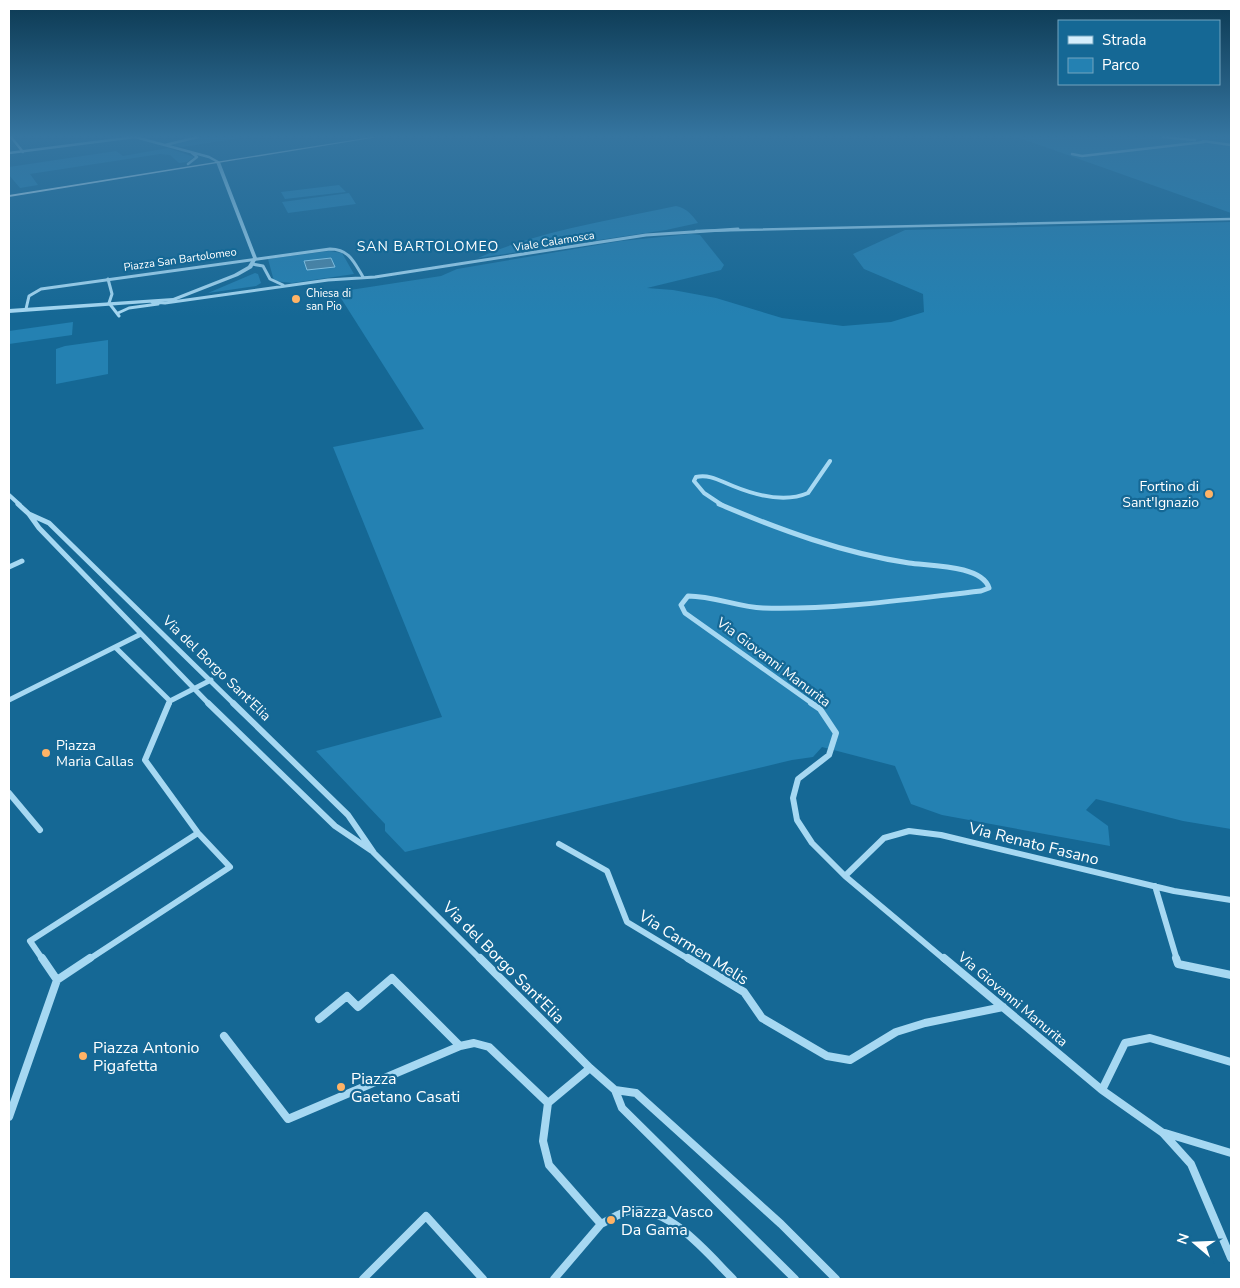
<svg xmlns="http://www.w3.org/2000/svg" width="1240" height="1288" font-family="'Nunito Sans',sans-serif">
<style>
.green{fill:#2481b2}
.water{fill:#4e87a7;stroke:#98d6f4}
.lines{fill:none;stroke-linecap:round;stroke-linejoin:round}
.minor-far5{stroke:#a6d8f2;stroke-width:2.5}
.minor-far4{stroke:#a6d8f2;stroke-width:3}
.minor-far3{stroke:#a6d8f2;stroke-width:4}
.minor-far2{stroke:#a6d8f2;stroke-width:5}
.minor-far1{stroke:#a6d8f2;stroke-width:6}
.minor{stroke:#a6d8f2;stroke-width:8}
.tertiary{fill:#a6d8f2;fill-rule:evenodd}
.secondary{fill:#d5eefc;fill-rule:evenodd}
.poi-dot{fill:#ffb366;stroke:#156895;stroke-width:2}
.labels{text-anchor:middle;stroke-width:4.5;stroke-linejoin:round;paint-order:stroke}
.far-street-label{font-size:11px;fill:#fff;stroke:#156895}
.far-poi-label{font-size:11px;fill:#fff;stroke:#156895;text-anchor:start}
.far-quarter-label{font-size:14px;letter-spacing:1px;fill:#fff;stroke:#156895}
.poi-label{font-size:14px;fill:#fff;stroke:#156895;text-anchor:end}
.street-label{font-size:14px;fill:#fff;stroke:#156895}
.near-street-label{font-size:16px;fill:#fff;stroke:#156895}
.near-poi-label{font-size:16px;fill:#fff;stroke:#156895;text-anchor:start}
</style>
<rect width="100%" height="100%" fill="#156895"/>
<path class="green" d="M200,137H247L182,147L171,144Z
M1017,137L1129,138L1231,137V213Z
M168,148L194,157L187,162L179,163L170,155L160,154L30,174L38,185L20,188L9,175V167L116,151L123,156Z
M339,185L346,192L285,199L281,192Z
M349,193L356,204L288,213L282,202Z
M676,206C687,208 692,215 698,223L666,230L478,258C538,231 612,220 676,206Z
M1231,222V829L1183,821L1096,799L1086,810L1108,826L1110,846L942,815L911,804L895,766L822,747L813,757L792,760L405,852L385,831V824L316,751L442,717L333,447L424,429L337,292L441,276L457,269L621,241L691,234L700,235L724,265L721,270L647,288L673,290L716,298L782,318L843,326L891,322L924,312L923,294L864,269L853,254L905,230Z
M329,251L342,253L354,274L292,283L274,281L268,259Z
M255,273L258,274L261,283L256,286L208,293Z
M73,322L72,335L9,344V331Z
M108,340V374L56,384V349L65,346Z"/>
<path class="water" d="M331,258L335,267L307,270L304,261Z"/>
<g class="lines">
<path class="minor-far5" d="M11,137L23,152
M135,137L209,157L218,162
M1163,137L1195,140
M1203,141L1231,145
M165,145L198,137
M9,153L135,137
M1072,154L1082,156L1204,142
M188,164L197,157L192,153
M696,231L1231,219"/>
<path class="minor-far4" d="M252,264L263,266L270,279L283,285
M108,279L112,294L109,303L119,316
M152,302L165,303L328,280L375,277L646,235L738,229
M26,309L29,296L41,289L330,249C349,249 354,262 363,277
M118,313L129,308L158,304"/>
<path class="minor-far3" d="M9,495L20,505
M722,505L704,493L694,481L696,477C710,474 720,481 733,486C755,495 785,503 808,493L830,461"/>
<path class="minor-far2" d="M18,504L29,514L39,528L209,704
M719,504C780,530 843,553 909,563C930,566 982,565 989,588L981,591C909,599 837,610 763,608C738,607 714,596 688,596L681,605L685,613L813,704
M29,514L49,523L234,704
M9,567L22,561
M115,647L141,634
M9,700L115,647L170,701
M169,704L170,701L211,680"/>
<path class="minor-far1" d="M208,703L335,826L372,851
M233,703L348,815L374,853L481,960
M811,703L820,709L836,733L829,755L798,779L793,798L797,820L812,843L845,876L945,960
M9,793L40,830
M559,844L607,871L627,922L690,960
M845,876L884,838L909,831L941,835L1174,891L1231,900
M1155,886L1177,960
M43,960L30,941L198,833
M88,960L230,867L198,833L145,760L169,703"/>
<path class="minor" d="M42,958L57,980
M480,958L590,1068L615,1090L622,1108L795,1279
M688,958L744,992L762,1018L827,1056L850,1060L896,1032L925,1023L1003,1007
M944,958L1102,1090L1163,1133L1191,1164L1231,1258
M1176,958L1178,964L1231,975
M319,1019L347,996L358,1007L392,978L460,1046
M224,1036L288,1119L460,1046L474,1043L489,1047L548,1103
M615,1090L636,1093L781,1224L836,1279
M1102,1090L1125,1043L1150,1038L1231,1062
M9,1117L57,980L90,958
M1165,1133L1231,1153
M601,1224C611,1219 622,1211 633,1210C671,1208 708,1254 733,1279
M363,1279L426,1216L483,1279
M554,1279L601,1224L549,1165L543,1141L548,1103L590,1068"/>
<path class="tertiary" d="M218,161L220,162L257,258L252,268L238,276L174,301L9,313V309L173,298L234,274L248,266L253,258L216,162Z"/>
<path class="secondary" d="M372,137H378L9,197V195Z"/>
</g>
<linearGradient id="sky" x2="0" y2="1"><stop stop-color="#0c3952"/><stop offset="0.43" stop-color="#3575a0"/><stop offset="1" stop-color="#3575a0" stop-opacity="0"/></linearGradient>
<rect width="1240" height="317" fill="url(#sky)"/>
<g class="poi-dot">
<circle cx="296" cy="299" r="5"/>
<circle cx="1209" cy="494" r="5"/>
<circle cx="46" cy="753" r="5"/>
<circle cx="83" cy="1056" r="5"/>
<circle cx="341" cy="1087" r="5"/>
<circle cx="611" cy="1220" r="5"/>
</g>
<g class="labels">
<g class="far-street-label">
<text transform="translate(554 241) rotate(-9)" y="4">Viale Calamosca</text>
<text transform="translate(180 259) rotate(-8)" y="4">Piazza San Bartolomeo</text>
</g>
<g class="far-poi-label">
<text x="306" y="297">Chiesa di<tspan x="306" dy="13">san Pio</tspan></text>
</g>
<g class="far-quarter-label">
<text x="428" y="251">SAN BARTOLOMEO</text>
</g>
<g class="poi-label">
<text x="1199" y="491">Fortino di<tspan x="1199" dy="16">Sant'Ignazio</tspan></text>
<text x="56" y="750" text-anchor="start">Piazza<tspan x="56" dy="16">Maria Callas</tspan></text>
</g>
<g class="street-label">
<text transform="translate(774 662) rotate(37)" y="5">Via Giovanni Manurita</text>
<text transform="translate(217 668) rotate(44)" y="5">Via del Borgo Sant'Elia</text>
<text transform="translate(1013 999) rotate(40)" y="5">Via Giovanni Manurita</text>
</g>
<g class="near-street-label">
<text transform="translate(1034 843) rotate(14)" y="6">Via Renato Fasano</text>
<text transform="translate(694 947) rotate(32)" y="6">Via Carmen Melis</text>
<text transform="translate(504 962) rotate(45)" y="6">Via del Borgo Sant'Elia</text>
</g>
<g class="near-poi-label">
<text x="93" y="1053">Piazza Antonio<tspan x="93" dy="18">Pigafetta</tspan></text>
<text x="351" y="1084">Piazza<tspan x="351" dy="18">Gaetano Casati</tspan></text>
<text x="621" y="1217">Piazza Vasco<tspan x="621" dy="18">Da Gama</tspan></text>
</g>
</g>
<rect width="1240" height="1288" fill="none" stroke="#ffffff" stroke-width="20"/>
<rect x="1058" y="20" width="162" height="65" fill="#156895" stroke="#73a4bf"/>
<rect x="1068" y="36" width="25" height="8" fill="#d5eefc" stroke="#73a4bf"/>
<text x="1102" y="45" font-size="15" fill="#ffffff">Strada</text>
<rect x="1068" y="58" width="25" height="15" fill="#2481b2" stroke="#73a4bf"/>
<text x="1102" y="70" font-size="15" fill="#ffffff">Parco</text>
<g transform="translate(1195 1243) rotate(289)" stroke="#156895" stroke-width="4" paint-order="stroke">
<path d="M0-4L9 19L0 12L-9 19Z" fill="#ffffff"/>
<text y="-8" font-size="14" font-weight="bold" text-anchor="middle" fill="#ffffff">N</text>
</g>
</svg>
